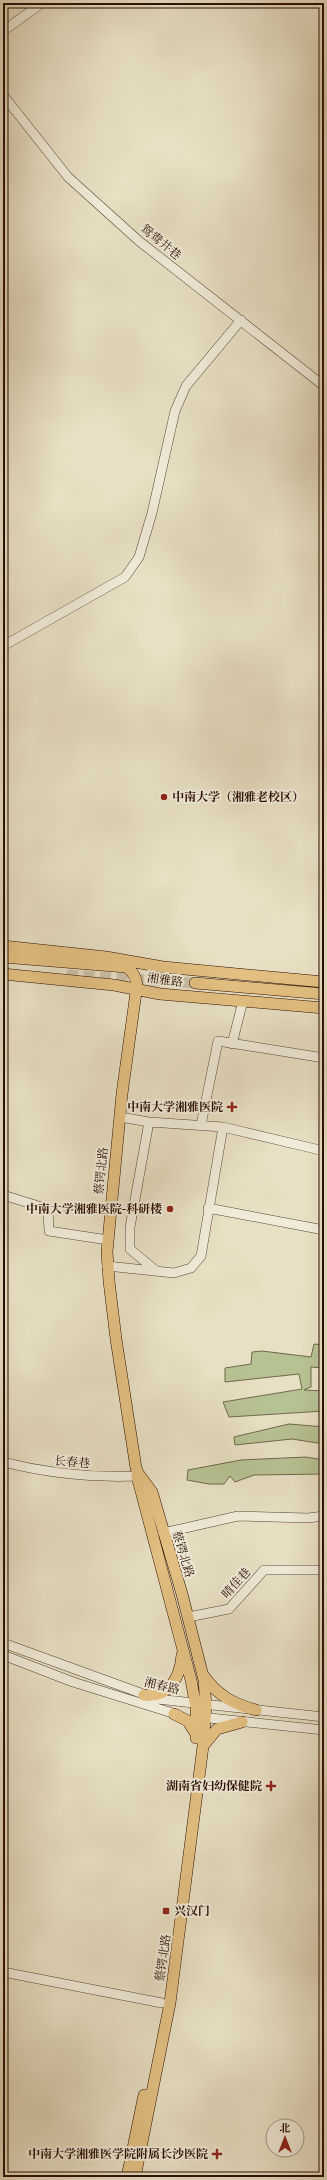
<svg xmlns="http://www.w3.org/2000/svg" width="327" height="2180" font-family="'Gentium Book Plus','Noto Serif SC',serif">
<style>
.green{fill:#b7c293;stroke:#70684b}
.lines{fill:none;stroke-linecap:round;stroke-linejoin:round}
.major-tunnel{stroke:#cbc0a7;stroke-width:11;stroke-dasharray:11 5.5;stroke-linecap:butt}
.minor-casing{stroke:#584233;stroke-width:10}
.major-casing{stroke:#280d03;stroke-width:12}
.minor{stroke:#f0ebd9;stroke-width:9}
.major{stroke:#e4c082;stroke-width:11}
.poi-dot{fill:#8f2418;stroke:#f0ebd9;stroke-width:1.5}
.labels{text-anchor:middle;stroke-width:4;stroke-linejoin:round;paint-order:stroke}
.street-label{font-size:12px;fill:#280d03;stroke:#f0ebd9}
.poi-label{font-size:12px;font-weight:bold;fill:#280d03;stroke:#f0ebd9;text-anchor:end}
</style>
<rect width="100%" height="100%" fill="#e8e0c4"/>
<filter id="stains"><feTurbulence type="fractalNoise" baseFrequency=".005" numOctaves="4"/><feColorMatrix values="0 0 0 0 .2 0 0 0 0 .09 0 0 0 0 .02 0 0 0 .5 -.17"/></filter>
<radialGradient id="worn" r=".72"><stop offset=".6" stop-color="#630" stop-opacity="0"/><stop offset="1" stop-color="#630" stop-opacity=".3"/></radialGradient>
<path class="green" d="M314,1344L324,1345V1368L311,1367V1387L304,1390L324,1391V1411L229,1417L223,1402L302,1389L299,1374L225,1382V1368L251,1364L252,1352L262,1351L311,1357Z
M289,1424L324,1427V1444L292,1439L235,1445L234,1437Z
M306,1457L324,1460V1474L254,1475L235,1482L230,1476L224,1484H209L187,1480L188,1470L241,1460Z"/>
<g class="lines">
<path class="major-tunnel" d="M67,975L195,983"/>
<defs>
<path id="minor" d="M3,31L42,3
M3,95L68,177L139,241L324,386
M3,646L125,577L139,557L152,513L175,411L186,386L241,320
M232,1044L243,1001
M120,1117L149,1122L223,1127L324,1151
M149,1122L130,1227V1249L155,1270
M201,1125L218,1041L324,1058
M3,1195L48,1209L49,1231L108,1240
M208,1208L324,1230
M107,1266L174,1273L191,1268L201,1256L223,1127
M3,1462C50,1474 91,1478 139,1476
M163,1533L238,1516L308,1518L324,1516
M188,1617L229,1609L264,1570H324
M3,1643L157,1699L324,1717
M3,1655L73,1682L179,1715
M200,1717L324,1730
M3,1972L162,2003"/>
<path id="major" d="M3,946L106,957L163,967L324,982
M3,957L126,967
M106,957C121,962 135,968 137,985L122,1094L107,1252L109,1281L116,1339L136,1468L138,1473L152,1492L182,1594L204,1680L206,1706L203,1746L170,2003L135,2177
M3,974L114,985L160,994L324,1008
M195,983L324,994
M137,1476L191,1680L196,1707V1738
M203,1675C217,1695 233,1704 256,1710
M144,1695C169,1698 180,1678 182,1655
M174,1714L188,1721L196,1734
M203,1746L217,1729L242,1722
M127,2177L144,2095"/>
</defs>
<use href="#minor" class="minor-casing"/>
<use href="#major" class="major-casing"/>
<use href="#minor" class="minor"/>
<use href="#major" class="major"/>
</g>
<g class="poi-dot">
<circle cx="164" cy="797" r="4"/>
<path d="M230 1101h4v4h4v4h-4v4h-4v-4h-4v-4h4z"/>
<circle cx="170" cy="1209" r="4"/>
<path d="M269 1780h4v4h4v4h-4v4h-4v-4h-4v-4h4z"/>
<rect x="162" y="1907" width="8" height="8" rx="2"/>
<path d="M215 2148h4v4h4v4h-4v4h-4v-4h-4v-4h4z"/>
</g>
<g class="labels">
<g class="street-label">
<text transform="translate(161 242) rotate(39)" y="4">鸳鸯井巷</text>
<text transform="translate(165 980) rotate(8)" y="4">湘雅路</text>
<text transform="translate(101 1171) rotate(-84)" y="4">蔡锷北路</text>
<text transform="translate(72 1462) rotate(5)" y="4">长春巷</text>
<text transform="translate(183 1554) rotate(73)" y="4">蔡锷北路</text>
<text transform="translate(236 1583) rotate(-47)" y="4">晴佳巷</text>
<text transform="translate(162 1686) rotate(13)" y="4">湘春路</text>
<text transform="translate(163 1958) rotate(-82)" y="4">蔡锷北路</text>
</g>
<g class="poi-label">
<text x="172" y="801" text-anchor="start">中南大学（湘雅老校区）</text>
<text x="223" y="1111">中南大学湘雅医院</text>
<text x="162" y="1213">中南大学湘雅医院-科研楼</text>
<text x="262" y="1790">湖南省妇幼保健院</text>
<text x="174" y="1915" text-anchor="start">兴汉门</text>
<text x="208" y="2158">中南大学湘雅医学院附属长沙医院</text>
</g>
</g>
<rect width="327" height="2180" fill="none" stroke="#e8e0c4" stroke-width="16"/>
<rect x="4" y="4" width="319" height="2172" fill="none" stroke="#280d03" stroke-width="2"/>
<rect x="8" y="8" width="311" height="2164" fill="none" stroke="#280d03"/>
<g transform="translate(285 2138)"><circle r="19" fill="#f0ebd9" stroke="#a09283"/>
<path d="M0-3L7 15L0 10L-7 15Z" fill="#8f2418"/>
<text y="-6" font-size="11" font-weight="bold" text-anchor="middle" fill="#280d03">北</text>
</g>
<rect width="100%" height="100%" filter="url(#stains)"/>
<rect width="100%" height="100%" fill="url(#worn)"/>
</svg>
